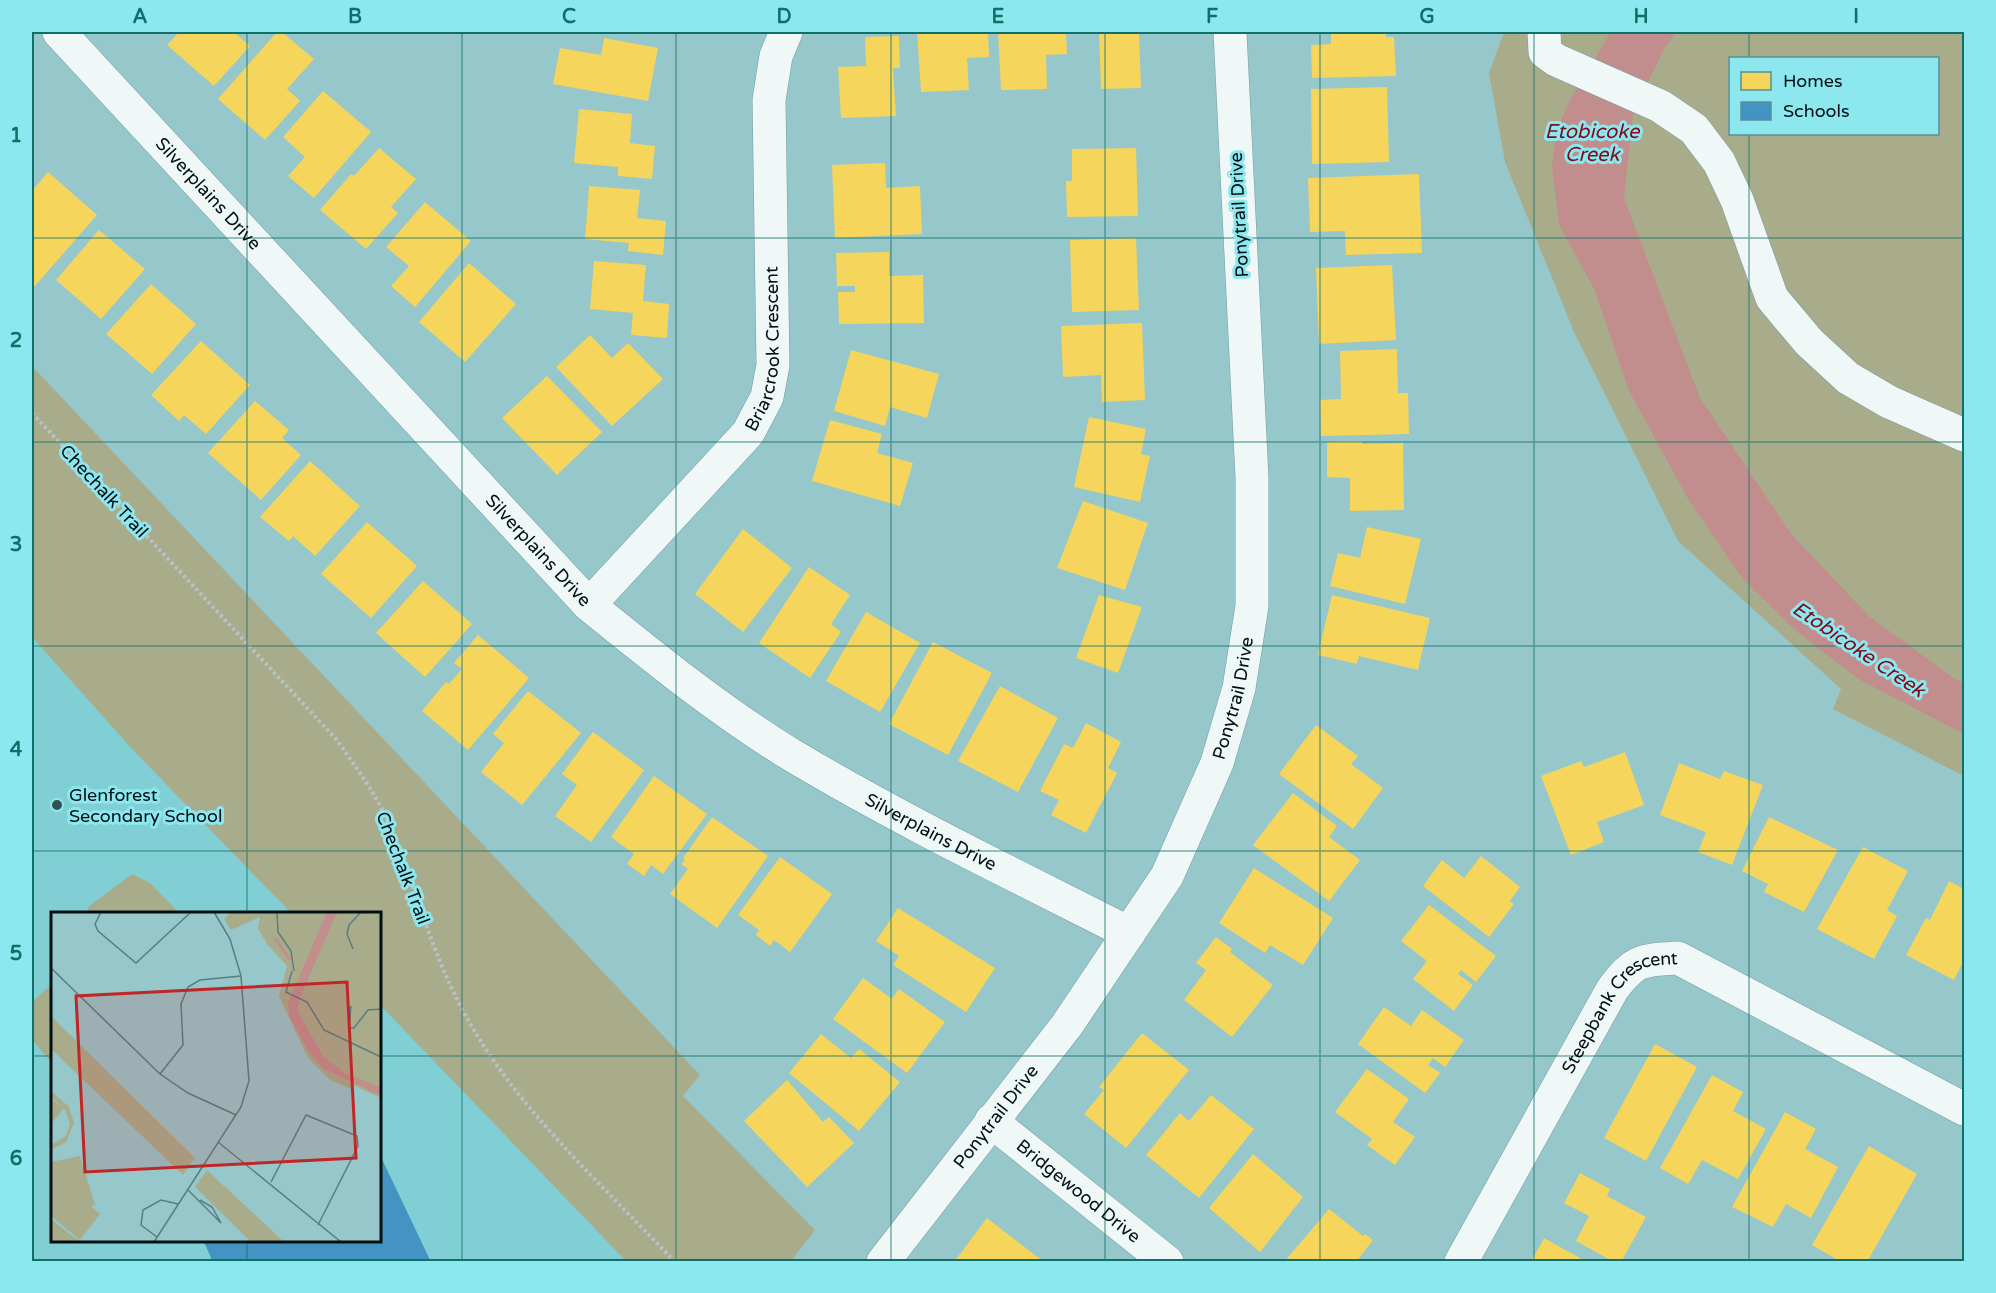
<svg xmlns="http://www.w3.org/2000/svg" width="1996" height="1293" font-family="'Varela Round',sans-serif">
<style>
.built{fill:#7fcfd5}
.green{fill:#a9ac8b;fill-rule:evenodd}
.water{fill:#c18e8d}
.homes{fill:#f6d55c}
.schools{fill:#4393c3}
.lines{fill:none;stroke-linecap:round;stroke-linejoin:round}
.minor-casing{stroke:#749da0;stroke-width:34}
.path{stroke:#b5c3c4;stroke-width:4;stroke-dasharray:3 3;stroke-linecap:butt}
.minor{stroke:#eff7f7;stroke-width:33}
.grid{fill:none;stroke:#0e7169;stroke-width:1.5;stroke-opacity:0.55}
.poi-dot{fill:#344f52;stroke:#8de7ef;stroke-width:2}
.labels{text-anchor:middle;stroke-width:6;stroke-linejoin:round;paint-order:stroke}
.street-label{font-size:18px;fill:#000f11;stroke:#8de7ef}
.poi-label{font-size:18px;fill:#000f11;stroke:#8de7ef;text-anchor:start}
.water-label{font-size:20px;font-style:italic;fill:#810a1b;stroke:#8de7ef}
.inset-river{fill:none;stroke:#c18e8d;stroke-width:3}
.inset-road{fill:none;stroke:#5a7d81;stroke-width:1.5}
.view{fill:#c12626;fill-opacity:0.15;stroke:#c12626;stroke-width:3}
.inset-edge{fill:none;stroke:#000f11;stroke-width:3}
.neatline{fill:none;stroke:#0e7169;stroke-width:2}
.grid-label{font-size:20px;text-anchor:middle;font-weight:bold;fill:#0e7169}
</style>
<rect width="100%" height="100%" fill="#96c7cb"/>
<path class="built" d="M32,637L132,749L291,913L52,914V1240H380V1005L626,1261H32Z"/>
<path class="green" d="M1504,32H1964V776L1833,709L1841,689L1678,541L1574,332L1505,162L1489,73ZM1730,58H1938V134H1730Z
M32,366L700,1075L683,1096L815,1230L791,1261H626L380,1005V914L291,913L132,749L32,637Z
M132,874L150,883L179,913H88V907Z
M52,984V1063L32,1040V1002Z"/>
<path class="water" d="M1611,32H1676L1664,49L1633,113L1624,198L1700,398L1792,535L1870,617L1952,677L1964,683V734L1860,680L1795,630L1743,579L1688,499L1629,391L1595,291L1559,225L1552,166L1556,132L1570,100Z"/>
<path class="homes" d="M179,32H238L236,34L250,46L214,86L167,45Z
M277,32H282L314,59L287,89L300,101L265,140L218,99Z
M917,32H988L989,57L967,58L969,90L921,92Z
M998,32H1066L1067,54L1046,55L1047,89L1001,90Z
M1099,32H1139L1141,88L1101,89Z
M1331,32H1386V37H1394L1396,76L1312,78L1311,45L1331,44Z
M899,36L900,68H893L896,116L841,118L838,67L866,66L865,37Z
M604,38L658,48L648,101L553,84L560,48L601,55Z
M1387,87L1389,162L1312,164L1311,89Z
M323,91L371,132L314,198L288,176L305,157L283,137Z
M579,109L632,114L630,143L655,146L652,179L618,176V167L574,163Z
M379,148L416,179L391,207L398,213L366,249L320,210L351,174L354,176Z
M1136,148L1138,216L1067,217L1066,181H1072V149Z
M885,163L886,188L920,186L922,234L835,238L832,165Z
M48,172L97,215L34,287L32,285V191Z
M1419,174L1422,253L1346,255L1345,231L1310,232L1308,178Z
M589,186L640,190L637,218L666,221L663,255L628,251L629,243L585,239Z
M425,202L471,241L415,307L391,286L409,266L386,247Z
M99,230L145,269L101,319L56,280Z
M1136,238L1139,310L1072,312L1070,240Z
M889,252V276L923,275L924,323L839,324L838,292H855V286H837L836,253Z
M594,261L646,265L643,301L669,304L667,338L631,335L633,313L590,309Z
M469,263L516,304L465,362L419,322Z
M1392,265L1396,340L1319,344L1316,268Z
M151,284L196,324L152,374L106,334Z
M1142,323L1145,400L1102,402L1101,375L1063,377L1061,326Z
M590,335L612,358L628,343L663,379L612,426L556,367Z
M201,341L250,385L206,434L184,415L179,421L151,395Z
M1397,349L1398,393H1408L1409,434L1321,436L1320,400L1341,399L1340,351Z
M851,350L939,374L927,418L890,407L885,426L834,411Z
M547,376L602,432L557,475L502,418Z
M255,401L289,430L282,438L301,455L261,500L208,453Z
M1089,417L1146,429L1141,454L1150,456L1140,502L1074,487Z
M830,420L882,434L877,453L913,463L900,506L812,481Z
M1362,441V444L1403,443L1404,510L1350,511V478L1327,477V442Z
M310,461L360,506L315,556L293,536L289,541L260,517Z
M1083,501L1148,523L1125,590L1057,568Z
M367,522L417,566L371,618L321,574Z
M1367,527L1421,539L1405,604L1330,586L1338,553L1360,558Z
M743,529L792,568L743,632L695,594Z
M809,567L850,595L831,624L841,632L810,678L759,643Z
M423,581L472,624L425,677L376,633Z
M1099,595L1142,607L1118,673L1076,658Z
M1332,595L1430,618L1418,670L1359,656L1357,664L1318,655Z
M866,612L920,643L880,712L826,681Z
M478,635L529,678L468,750L422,711L446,682L449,684L462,669L454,663Z
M933,642L992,673L948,755L889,724Z
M1000,686L1058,718L1018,792L958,761Z
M528,691L581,733L522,805L481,772L504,743L493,734Z
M1086,723L1121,742L1108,768L1117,773L1086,833L1051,815L1059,800L1040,791L1064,744L1073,748Z
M1316,725L1358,756L1351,764L1383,788L1353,829L1279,774Z
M593,732L644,770L591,842L555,816L577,785L562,774Z
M1625,752L1644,805L1597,822L1604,842L1571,855L1541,776L1581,761L1584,767Z
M1679,763L1720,779L1724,771L1763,785L1732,865L1698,852L1706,832L1660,815Z
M654,776L707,814L663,874L651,865L644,876L627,864L634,854L611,837Z
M1293,793L1337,826L1329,837L1360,860L1329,901L1253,845Z
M712,817L768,856L717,928L670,894L688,869L681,864L685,860L683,858Z
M1769,817L1838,850L1804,912L1764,892L1768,884L1742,871Z
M1863,847L1908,871L1887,910L1897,916L1874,959L1817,929Z
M1481,856L1520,887L1510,901L1514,904L1489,937L1423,886L1442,860L1464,878Z
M780,857L832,894L790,952L774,940L770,946L756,935L759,930L738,915Z
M1254,868L1333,918L1303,965L1270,945L1265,953L1219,923Z
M1949,881L1964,889V960L1954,980L1906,955L1926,918L1930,920Z
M1429,905L1496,956L1476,982L1461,970L1458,974L1473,985L1454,1011L1413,979L1427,961L1401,941Z
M898,908L995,968L966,1012L893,965L899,956L876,941Z
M1216,937L1232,949L1230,952L1273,985L1232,1037L1184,1000L1206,970L1196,963Z
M863,978L892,999L899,989L945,1022L907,1073L833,1019Z
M1384,1007L1411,1026L1422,1010L1464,1040L1445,1067L1433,1058L1428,1065L1440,1073L1425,1093L1358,1044Z
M1142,1033L1189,1070L1126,1148L1084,1114L1104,1090L1099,1087Z
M821,1034L851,1058L859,1049L900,1082L859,1131L789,1073Z
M1655,1044L1697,1067L1646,1161L1604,1138Z
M1367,1069L1409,1099L1393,1122L1415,1137L1395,1165L1367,1145L1372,1139L1335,1112Z
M1712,1075L1743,1092L1733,1111L1766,1129L1738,1179L1702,1160L1688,1184L1660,1168Z
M787,1080L823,1122L829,1117L854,1143L807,1187L744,1121Z
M1211,1095L1254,1129L1199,1198L1146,1155L1180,1113L1189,1121Z
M1785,1112L1816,1129L1805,1149L1838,1167L1811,1218L1786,1204L1773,1227L1732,1207Z
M1869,1146L1917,1174L1867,1262H1841L1812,1245Z
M1253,1154L1303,1197L1260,1252L1209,1208Z
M1580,1173L1610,1189L1607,1196L1646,1217L1621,1262H1614L1576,1241L1589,1216L1564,1203Z
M1329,1209L1363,1236L1365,1234L1373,1240L1356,1262H1284Z
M987,1218L1044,1262H954Z
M1544,1238L1587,1262H1531Z"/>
<path class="schools" d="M380,1155L431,1262H213L203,1240H380Z"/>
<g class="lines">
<defs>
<g id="minor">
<path id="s1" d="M59,32L589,605C653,657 720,711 790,754C900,820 1015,875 1129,933"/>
<path d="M1544,32L1545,52L1556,60L1660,106L1694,129L1719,162L1737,200L1772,298L1809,342L1848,378L1889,402L1964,435"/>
<path id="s2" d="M589,605L748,433L767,397L773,365L769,100L776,56L786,32"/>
<path id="s3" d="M991,1121L1167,1262"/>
<path id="s4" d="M883,1262L1067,1025L1167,876L1217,763L1239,688L1252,606V478L1230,32"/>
<path id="s5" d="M1461,1262L1612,990C1635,959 1642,960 1678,958L1964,1109"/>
</g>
</defs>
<use href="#minor" class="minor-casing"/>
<path class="path" d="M32,413L336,739C357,768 377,796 391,828C414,884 429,943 456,997C506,1100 598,1180 675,1262"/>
<use href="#minor" class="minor"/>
</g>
<path class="grid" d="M247,32V914M462,32V1262M676,32V1262M891,32V1262M1105,32V1262M1320,32V1262M1534,32V1262M1749,32V58M1749,134V1262M32,238H1964M32,442H1964M32,646H1964M32,851H1964M32,1056H52M380,1056H1964M247,1240V1262"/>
<circle class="poi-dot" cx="57" cy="805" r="6"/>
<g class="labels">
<g class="street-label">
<text dy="6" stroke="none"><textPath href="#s1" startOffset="220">Silverplains Drive</textPath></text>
<text transform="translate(1239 215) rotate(-93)" y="6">Ponytrail Drive</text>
<text dy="6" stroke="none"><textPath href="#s2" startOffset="322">Briarcrook Crescent</textPath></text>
<text transform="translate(104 491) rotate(47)" y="6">Chechalk Trail</text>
<text dy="6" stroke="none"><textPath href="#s1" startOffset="706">Silverplains Drive</textPath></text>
<text dy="6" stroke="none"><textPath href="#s4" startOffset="670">Ponytrail Drive</textPath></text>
<text dy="6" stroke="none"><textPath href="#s1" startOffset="1192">Silverplains Drive</textPath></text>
<text transform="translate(403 868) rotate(69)" y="6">Chechalk Trail</text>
<text dy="6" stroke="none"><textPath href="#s5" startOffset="303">Steepbank Crescent</textPath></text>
<text dy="6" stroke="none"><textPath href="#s4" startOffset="184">Ponytrail Drive</textPath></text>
<text dy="6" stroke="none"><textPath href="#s3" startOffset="112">Bridgewood Drive</textPath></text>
</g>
<g class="poi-label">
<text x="69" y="801">Glenforest<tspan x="69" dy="21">Secondary School</tspan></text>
</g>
<g class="water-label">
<text x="1592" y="138">Etobicoke<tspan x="1592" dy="23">Creek</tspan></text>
<text transform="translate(1859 649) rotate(34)" y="7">Etobicoke Creek</text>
</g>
</g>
<g transform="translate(51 912)">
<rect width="330" height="330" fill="#96c7cb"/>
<path d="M180,0H330V186L302,173L300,177L279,168L257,146L228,84L236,54L216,32L207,16L209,5L180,18L173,7ZM0,104L144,246L132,263L0,137ZM0,179L18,195L23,211L15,230L0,238V233L15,224L19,211L13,196L0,212V187L12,196L0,185ZM29,244L44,293L40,294L49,302L29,328L0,304V250ZM156,258L233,330H200L144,275ZM0,307L20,323L30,330H0Z" fill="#a9ac8b"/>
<path d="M276,0H286L248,88L247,100L272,144L295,162L330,175V184L273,157L258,140L238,104L237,91Z" fill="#c18e8d"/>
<path class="inset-river" d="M224,26L239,48"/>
<path class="inset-road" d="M50,0L44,12L47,19L85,51L140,0M226,0L227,20L240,39L243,59M302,37L296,22L298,13L310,0M0,56L109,162L137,181L185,203M241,59L235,80L256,90L273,118L330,145M300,94L298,116H303L317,98L330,97M109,162L132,133L130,92L137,75L149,68L190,64M167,230L290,330M220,270L255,203L306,224L307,234L267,313M136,277L170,311L161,295L149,288M106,325L90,313L92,298L110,288L127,292M103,330L190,195L198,169L190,64L179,27L163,0"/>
<path class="view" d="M296,70L305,246L34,260L25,84Z"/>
<rect width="330" height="330" class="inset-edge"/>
</g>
<rect width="1996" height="1293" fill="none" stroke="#8de7ef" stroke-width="66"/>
<rect x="1729" y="57" width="210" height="78" fill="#8de7ef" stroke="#559196" stroke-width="1.5"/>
<rect x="1741" y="72" width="30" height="18" fill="#f6d55c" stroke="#559196" stroke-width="1.5"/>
<text x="1783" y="87" font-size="18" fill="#000f11">Homes</text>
<rect x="1741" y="102" width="30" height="18" fill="#4393c3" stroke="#559196" stroke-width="1.5"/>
<text x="1783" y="117" font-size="18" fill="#000f11">Schools</text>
<rect x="33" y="33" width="1930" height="1227" class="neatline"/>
<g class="grid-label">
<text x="140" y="23">A</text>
<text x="355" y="23">B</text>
<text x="569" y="23">C</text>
<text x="784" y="23">D</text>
<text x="998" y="23">E</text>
<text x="1212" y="23">F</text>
<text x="1427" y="23">G</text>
<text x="1641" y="23">H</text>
<text x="1856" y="23">I</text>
<text x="16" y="142">1</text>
<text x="16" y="347">2</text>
<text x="16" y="551">3</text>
<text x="16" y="756">4</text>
<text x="16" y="960">5</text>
<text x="16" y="1165">6</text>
</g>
</svg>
